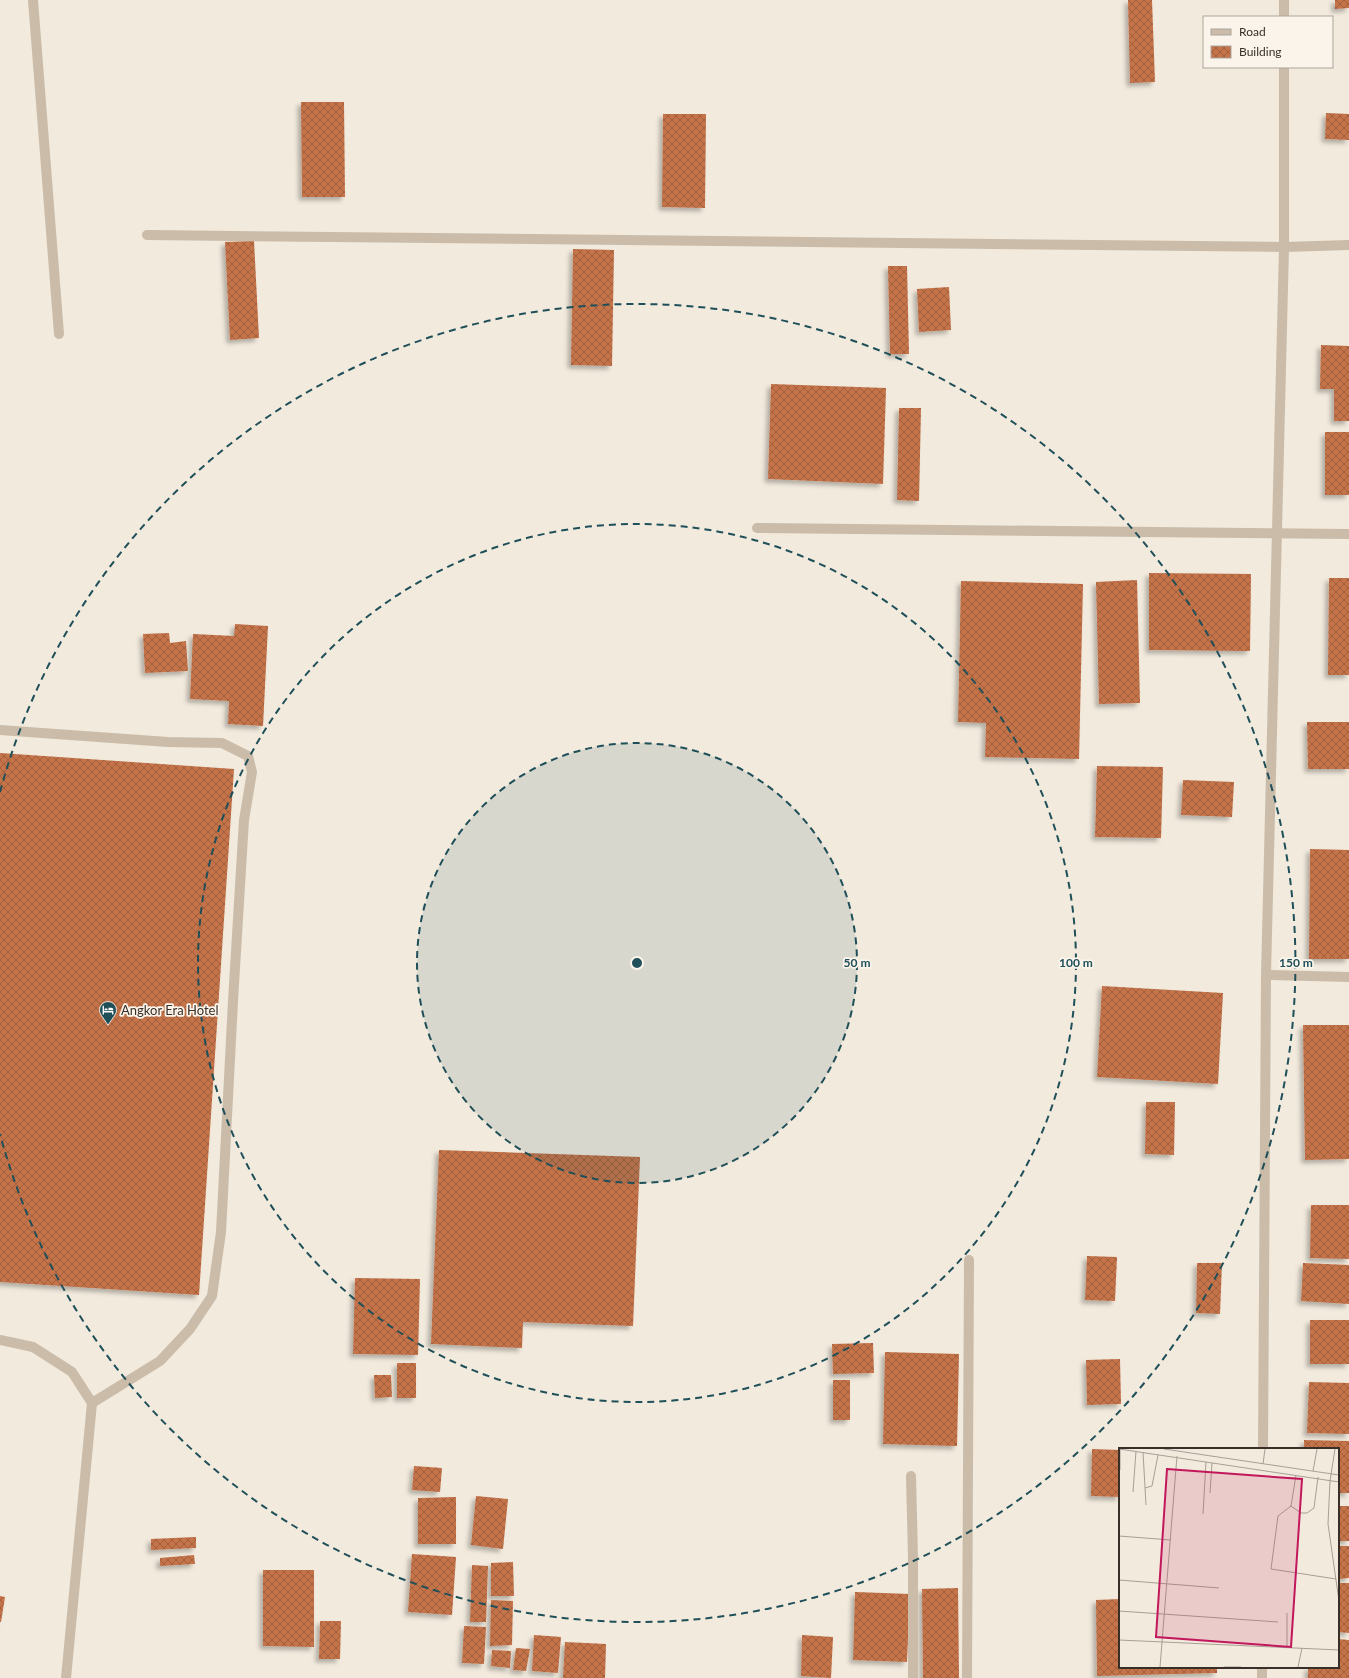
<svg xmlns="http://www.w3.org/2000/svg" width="1349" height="1678" font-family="Lato,sans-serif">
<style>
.building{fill:url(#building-cross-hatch);filter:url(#shadow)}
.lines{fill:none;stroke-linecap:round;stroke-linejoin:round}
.service{stroke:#cabca9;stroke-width:10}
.minor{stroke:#cabca9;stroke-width:10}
.tertiary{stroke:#cabca9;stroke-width:10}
.ring{fill:none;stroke:#1f4f59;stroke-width:2;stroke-dasharray:7 5}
.labels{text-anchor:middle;stroke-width:3.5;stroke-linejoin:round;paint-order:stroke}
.poi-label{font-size:13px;fill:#382f29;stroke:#faf4ea;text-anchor:start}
.inset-road{fill:none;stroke:#a89f95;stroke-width:1}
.view{fill:#c2185b;fill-opacity:0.15;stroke:#c2185b;stroke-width:2}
.inset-edge{fill:none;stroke:#382f29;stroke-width:2}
.centre{fill:#1f4f59;stroke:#faf4ea;stroke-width:2}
.ring-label{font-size:12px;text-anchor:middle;font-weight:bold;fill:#1f4f59;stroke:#faf4ea;stroke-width:3.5;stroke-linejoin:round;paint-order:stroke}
</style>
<defs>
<pattern id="building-cross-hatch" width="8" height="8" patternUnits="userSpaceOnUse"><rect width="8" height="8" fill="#c57349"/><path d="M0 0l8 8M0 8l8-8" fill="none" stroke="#a15f3d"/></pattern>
<filter id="shadow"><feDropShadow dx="-3.5" dy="3.5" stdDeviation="2" flood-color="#0004"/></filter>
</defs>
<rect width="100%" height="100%" fill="#f2eadd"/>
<path class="building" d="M1128,0H1152L1155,82L1130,83Z
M1335,0H1349V8L1335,9Z
M301,102H344L345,197H302Z
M1326,113L1349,114V140L1325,139Z
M663,114H706L705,208L662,207Z
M254,241L259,338L230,340L225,242Z
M573,249L614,250L612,366L571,365Z
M888,266H907L909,354H890Z
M949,287L951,330L919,332L917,289Z
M1321,345L1349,346V421H1334V389H1320Z
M771,384L886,388L883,484L768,479Z
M899,408H921L919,501L897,500Z
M1325,432H1349V495H1325Z
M1149,573L1251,574L1250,651L1149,650Z
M1329,578H1349V675H1328Z
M1137,580L1140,703L1099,704L1096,582Z
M961,581L1083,584L1079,759L985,757L986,723L958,722Z
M235,624L268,626L263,726L228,724L229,701L190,699L193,634L234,636Z
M169,633L170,643L186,641L188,671L145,673L143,634Z
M1307,722H1349V769H1308Z
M0,753L234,769L199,1295L0,1282Z
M1097,766L1163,767L1161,838L1095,837Z
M1183,780L1234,782L1232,817L1181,815Z
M1310,849L1349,850V959H1309Z
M1102,986L1223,993L1218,1084L1097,1077Z
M1303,1025H1349V1159L1305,1160Z
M1146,1102H1175L1174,1155L1145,1154Z
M439,1150L640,1157L633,1326L523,1322L522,1348L431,1344Z
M1311,1205H1349V1259L1310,1258Z
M1087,1256L1117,1257L1115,1301L1085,1300Z
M1197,1263H1222L1220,1314L1196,1313Z
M1303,1263L1349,1265V1304L1301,1301Z
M355,1278L420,1279L418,1355L353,1354Z
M1310,1320H1349V1364H1310Z
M873,1343L874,1373L833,1374L832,1344Z
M885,1352L959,1354L957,1446L883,1444Z
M1120,1359L1121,1404L1087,1405L1086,1360Z
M397,1363H416V1398H397Z
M374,1375H391L392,1397L375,1398Z
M833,1380H850V1420H833Z
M1309,1382L1349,1383V1434L1307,1433Z
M1304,1440L1349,1441V1493H1338V1449H1304Z
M1092,1449L1120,1450V1497L1091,1496Z
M414,1466L442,1468L440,1492L412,1490Z
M476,1496L508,1499L503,1549L471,1545Z
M456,1497V1544H418V1498Z
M1338,1506H1349V1541H1338Z
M196,1537V1548L151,1550V1539Z
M1338,1546H1349V1578L1338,1579Z
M412,1554L456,1557L452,1615L408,1612Z
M194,1555L195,1564L160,1566V1558Z
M513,1562L514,1596H491V1563Z
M472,1565L488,1566L486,1622H470Z
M263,1570H314V1647L263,1646Z
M1338,1583H1349V1633L1338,1632Z
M958,1588L959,1678H923L922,1589Z
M855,1592L910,1594L907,1662L853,1660Z
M0,1596L5,1597L1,1622H0Z
M1120,1599V1667H1217V1673L1097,1676L1096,1600Z
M491,1600L513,1601L512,1645L490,1646Z
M320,1621H341L340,1659H319Z
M464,1626L486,1627L484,1664L462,1663Z
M534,1635L561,1637L558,1673L532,1671Z
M802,1635L833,1637L831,1678L801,1676Z
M1338,1639L1349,1640V1678H1308V1667H1338Z
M565,1642L606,1644L605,1678H563Z
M516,1648L530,1649L526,1671L513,1670Z
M492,1650L511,1651L510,1668L491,1666Z"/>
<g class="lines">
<path class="service" d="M0,730L168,742L222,743L248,756L252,772L244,820L233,1001L221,1232L212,1296L190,1329L160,1361L92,1403
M0,1340L33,1347L72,1372L92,1403L66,1678
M911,1476L913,1557V1678
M967,1678L969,1260"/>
<path class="minor" d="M33,0L59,334
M147,235L1284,247L1349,245
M757,528L1349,534
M1266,975L1349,977"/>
<path class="tertiary" d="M1284,17V0
M1263,1449L1266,975L1284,247V67
M1262,1678V1667"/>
</g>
<circle cx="637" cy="963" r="220" fill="#1f4f59" fill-opacity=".12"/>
<g class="ring">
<circle cx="637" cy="963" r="220"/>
<circle cx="637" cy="963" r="439"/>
<path d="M0 792A659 659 0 1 1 0 1134"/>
</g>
<defs>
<symbol id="hotel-pin" viewBox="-11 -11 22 30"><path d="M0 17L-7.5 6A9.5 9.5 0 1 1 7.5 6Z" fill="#1f4f59" stroke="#faf4ea"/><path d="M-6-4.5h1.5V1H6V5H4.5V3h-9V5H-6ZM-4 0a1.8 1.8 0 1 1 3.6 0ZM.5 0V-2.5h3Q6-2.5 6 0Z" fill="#fff"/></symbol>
</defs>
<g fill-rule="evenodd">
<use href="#hotel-pin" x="98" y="1000" width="20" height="27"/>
</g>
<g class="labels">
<g class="poi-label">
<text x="121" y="1015">Angkor Era Hotel</text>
</g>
</g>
<g transform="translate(1119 1448)">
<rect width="220" height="220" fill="#f2eadd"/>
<path class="inset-road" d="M0,1L220,34M1,1V22M45,1L220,27M216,1L211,33L209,76L220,153M24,4L27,57M144,16L146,1M194,23L198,1M177,27L172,58L182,65H188L195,60L199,29M26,40L33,38L39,7M14,44L17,3M91,45L93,15M172,58L159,68L152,121L217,131M84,66L87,14M0,88L52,92M0,132L100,140M0,163L159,174M168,165V200M0,192L220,202M41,219L58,8M105,219H122M179,219L183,200"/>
<path class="view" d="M48,21L183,31L172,199L37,189Z"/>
<rect width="220" height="220" class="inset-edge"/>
</g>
<circle cx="637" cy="963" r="6" class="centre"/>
<g class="ring-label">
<text x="857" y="967">50 m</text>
<text x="1076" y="967">100 m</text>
<text x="1296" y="967">150 m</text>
</g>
<rect x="1203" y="16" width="130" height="52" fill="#faf4ea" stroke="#aca59d"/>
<rect x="1211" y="29" width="20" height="6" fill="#cabca9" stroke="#aca59d"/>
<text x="1239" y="36" font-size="12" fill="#382f29">Road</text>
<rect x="1211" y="46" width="20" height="12" fill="url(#building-cross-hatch)" stroke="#aca59d"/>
<text x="1239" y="56" font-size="12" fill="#382f29">Building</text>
</svg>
